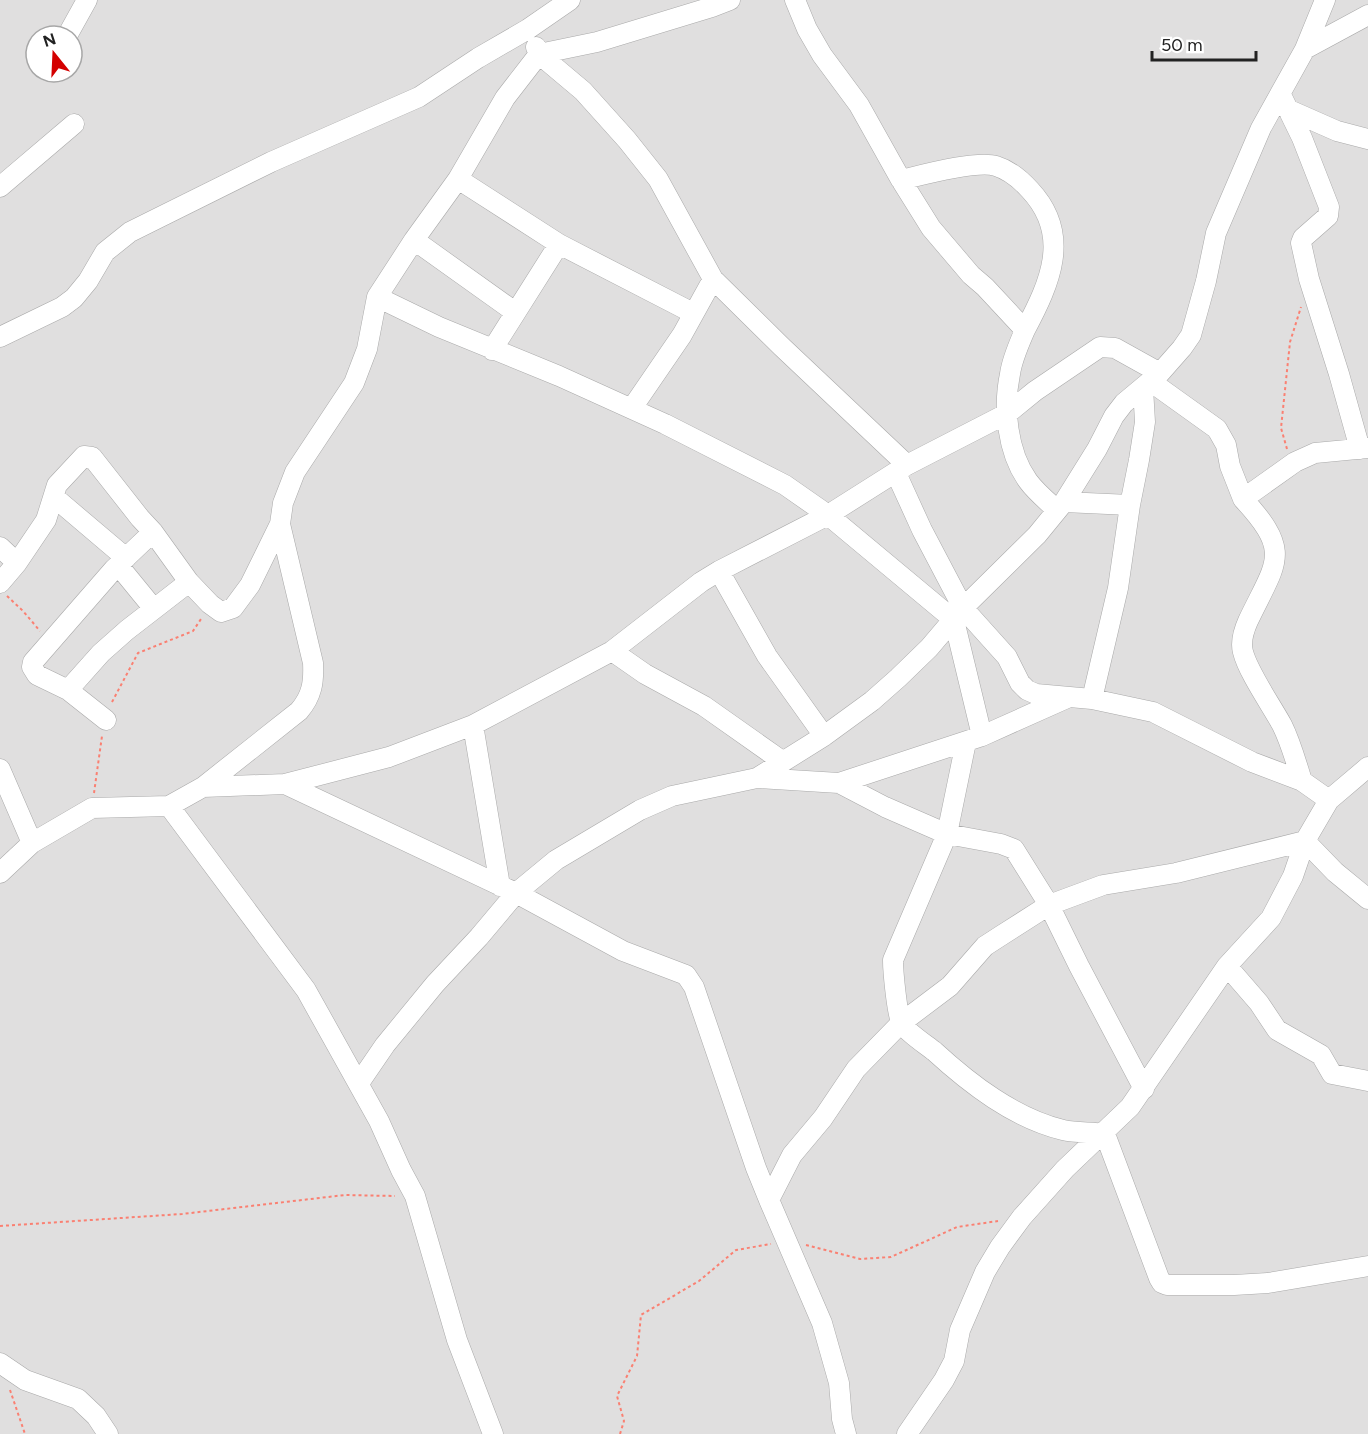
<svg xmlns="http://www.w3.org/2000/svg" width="1368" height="1434" font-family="Figtree,sans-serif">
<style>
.residential{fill:#e0dfdf;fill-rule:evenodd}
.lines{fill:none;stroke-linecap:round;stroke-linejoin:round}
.minor-casing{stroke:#a9a9a9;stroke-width:21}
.path{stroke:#fa8072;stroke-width:2;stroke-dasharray:3 3;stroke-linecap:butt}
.minor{stroke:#fff;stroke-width:20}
</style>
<rect width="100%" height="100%" fill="#f2efe9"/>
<path class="residential" d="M0,0H1368V1434H0ZM36,36H72V72H36Z"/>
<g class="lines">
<defs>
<path id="minor" d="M795,0L807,29L822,55L859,105L901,180L931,228L971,275L985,287L1025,330C1019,344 1012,359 1010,374C1003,407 1007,452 1028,481C1036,492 1047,501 1057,510
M67,36L87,0
M536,47L539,54L583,91L627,140L658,179L713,279L782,347L907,465
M1305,49L1368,15
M1281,95L1302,138L1329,207L1328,216L1303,238L1301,243L1309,279L1339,374L1360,449
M1287,109L1337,131L1368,139
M458,179L559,244L693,313
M901,180C922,175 977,160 996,166C1009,170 1021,180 1030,190C1072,235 1050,283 1025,330
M0,187L74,124
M414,240L515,312
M377,297L439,327L559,376L665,424L785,485L828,515L954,620L982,736L839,783
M0,337L62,307L74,298L88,281L105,252L130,232L271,162L419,97L478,58L528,29L570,0
M492,350L559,244
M1150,381L1217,429L1226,445L1230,466L1243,499
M632,408L682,335L713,279
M896,473L922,530L963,608L1007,657L1020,683L1027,690L1036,694L1092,699L1153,712L1252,762L1302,781L1329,800
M54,497L126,558
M1064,502L1130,505
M0,547L17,563
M118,565L154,609
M719,571L767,656L824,736
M0,583L17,563L46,520L57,485L84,456L92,457L140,518L153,532L189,582L210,604L221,612L233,608L250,585L280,524
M612,651L645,674L704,706L782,761
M68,690L101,653L127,630L189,582
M1092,699L1118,588L1130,505L1139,460L1145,422L1143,388
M106,720L68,690L37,675L32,667L33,662L114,569L153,532
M473,725L500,886
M982,736L1067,698
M966,742L947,834L893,960C893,971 897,1016 902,1024C908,1033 925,1044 934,1051C970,1084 1014,1118 1063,1130C1076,1133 1091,1132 1105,1134L1159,1278L1162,1283L1167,1285H1234L1268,1283L1368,1266
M0,769L32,843
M757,778L839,783L885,807L947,834L1001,844L1014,849L1049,905L1079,966L1144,1089
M1302,781C1296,762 1291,743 1282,725C1271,705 1248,672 1243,652C1240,641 1244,630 1248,621C1276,562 1293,553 1243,499L1295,462L1315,453L1368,448
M285,784L516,893L623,951L686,975L694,987L756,1168L769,1200
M203,787L285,784L389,757L473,725L612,651L701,582L719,571L828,515L907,465L1008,413L1035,391L1100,347L1115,348L1160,373
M169,806L306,990L379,1121L401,1170L415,1196L457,1340L493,1434
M0,873L32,843L92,808L169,806L203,787L299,711C312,696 314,682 313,663L280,524L283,503L295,472L354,383L367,349L377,297L414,240L458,179L505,98L539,54L597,42L712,7L730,0
M1227,966L1259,1003L1277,1030L1321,1055L1332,1074L1368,1081
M359,1083L385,1045L435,984L479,937L516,893L556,860L640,810L672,796L757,778L824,736L872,701L898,678L929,648L963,608L1037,535L1064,502L1097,449L1114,416L1124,403L1160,373L1182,348L1191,335L1206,281L1216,233L1261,128L1305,49L1325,0
M0,1363L25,1380L78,1399L96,1416L108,1434
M846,1434L842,1419L839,1383L822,1323L769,1200L792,1155L823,1118L856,1069L901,1023L950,986L985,946L1002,935L1049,905L1103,885L1176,873L1305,841L1329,800L1368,767
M907,1434L944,1380L954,1361L960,1330L985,1272L1000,1247L1022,1217L1065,1169L1130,1107L1227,966L1271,918L1293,876L1305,841L1335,872L1368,899"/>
</defs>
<use href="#minor" class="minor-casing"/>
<path class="path" d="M1287,449L1281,428L1290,342L1301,307
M7,596L23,611L40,631
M112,702L138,653L193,631L201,619
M94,793L102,736
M0,1226L182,1214L345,1195L395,1196
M806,1245L860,1259L891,1257L957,1227L998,1221
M10,1390L25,1434
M620,1434L624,1421L617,1396L637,1356L641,1315L699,1281L736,1250L771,1244"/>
<use href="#minor" class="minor"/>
</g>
<g transform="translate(54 54) rotate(342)"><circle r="28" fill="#ffffff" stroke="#a7a7a7" stroke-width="1.5"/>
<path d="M0-4.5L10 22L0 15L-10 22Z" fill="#d40000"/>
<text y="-9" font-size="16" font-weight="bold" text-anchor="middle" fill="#222222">N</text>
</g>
<path d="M1152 51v9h104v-9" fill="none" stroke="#222222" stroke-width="3"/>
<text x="1161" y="51" font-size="18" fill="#222222" stroke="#ffffff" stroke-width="4.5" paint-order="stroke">50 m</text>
</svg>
